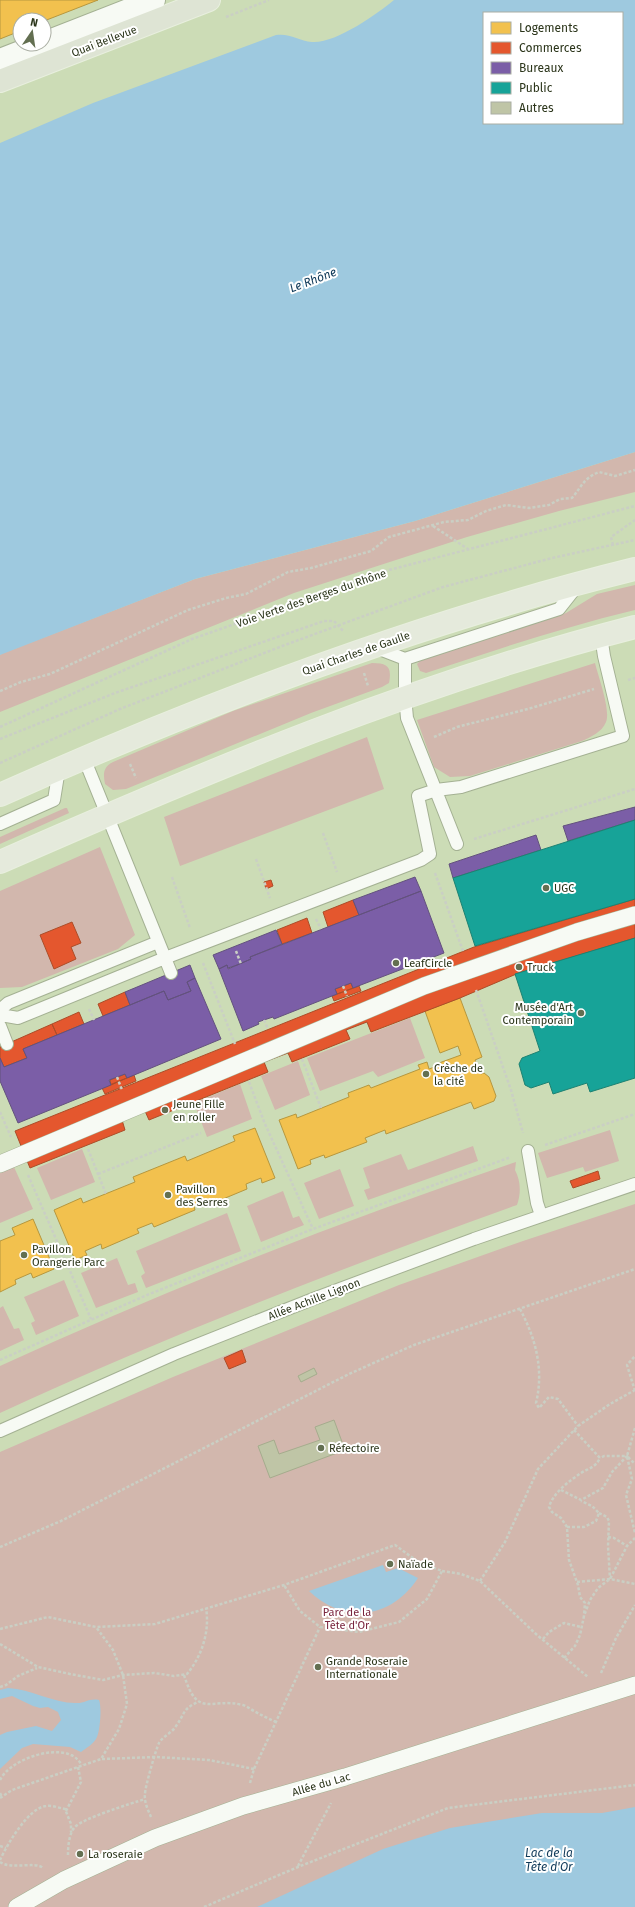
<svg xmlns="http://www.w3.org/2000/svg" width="635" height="1907" font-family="'Fira Sans',sans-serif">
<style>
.green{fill:#d2b7ad}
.water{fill:#9ec9df;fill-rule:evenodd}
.homes{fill:#f2c14e;stroke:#b6973e}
.shops{fill:#e4572e;stroke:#ac4d28}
.offices{fill:#7b5ea7;stroke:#63527d}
.public{fill:#17a398;stroke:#1d8272}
.building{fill:#bfc5a6;stroke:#a5ac8d}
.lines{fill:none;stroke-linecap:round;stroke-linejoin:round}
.service-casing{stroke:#a4b193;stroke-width:14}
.pedestrian-casing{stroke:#a4b193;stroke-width:18}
.secondary-casing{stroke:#a4b193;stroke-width:24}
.primary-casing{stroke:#e8efde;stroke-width:24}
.trunk-casing{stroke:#e8efde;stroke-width:24}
.path{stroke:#cacfc4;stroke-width:2.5;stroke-dasharray:3 2;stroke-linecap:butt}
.service{stroke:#f7faf4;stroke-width:12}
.pedestrian{stroke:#f7faf4;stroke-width:17}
.secondary{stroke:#f7faf4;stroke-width:22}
.primary{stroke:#e5eadc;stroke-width:22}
.trunk{stroke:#dee4d4;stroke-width:22}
.poi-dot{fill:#636f51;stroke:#fff;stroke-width:1.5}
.labels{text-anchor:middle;stroke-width:4;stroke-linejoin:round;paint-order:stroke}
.street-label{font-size:11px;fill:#2b351a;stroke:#fff}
.poi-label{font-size:11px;fill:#2b351a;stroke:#fff;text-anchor:start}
.park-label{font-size:11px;fill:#79243e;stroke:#fff}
.water-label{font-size:12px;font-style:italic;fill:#103a59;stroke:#fff}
</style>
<rect width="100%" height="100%" fill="#ccdcb6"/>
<path class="green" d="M635,452V492L559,511L467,537L294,593L0,712V655L1,654L195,579L415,521Z
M635,585V610C564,627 495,650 426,673L420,671L417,664L423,658L566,613L597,594Z
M372,663C388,663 392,667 389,683L382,687L311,713L126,789L113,790L105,784C103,774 103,767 113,762L233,711Z
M595,663C598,676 611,710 606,722C602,732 591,737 582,741L470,776L450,777L434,767L417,720Z
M367,737L384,789L180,866L164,817Z
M65,808H67L69,813L0,844V837Z
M100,847L135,935L118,949L22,987L0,988V891Z
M410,1018L425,1058L378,1077L373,1071L320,1091L307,1058Z
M298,1061L310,1095L275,1110L261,1076Z
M240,1084L252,1119L207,1137L194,1103Z
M610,1130L619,1161L585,1172L583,1167L547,1178L538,1153Z
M473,1146L478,1161L368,1200L364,1190L370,1188L363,1168L401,1154L408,1170Z
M82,1149L95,1182L51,1200L37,1168Z
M516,1162L515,1170C521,1181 521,1194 517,1205C342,1268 169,1335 0,1413V1366C168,1289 341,1221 516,1162Z
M14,1167L33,1209L0,1223V1173Z
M340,1169L354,1206L319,1219L304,1183Z
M283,1191L293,1218L299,1216L304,1225L261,1242L247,1206Z
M635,1204V1907H0V1452L173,1377L399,1285L523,1241Z
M227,1213L241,1251L146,1288L141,1276L145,1273L136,1251Z
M117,1258L128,1285L135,1283L138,1292L96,1308L81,1273Z
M64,1280L79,1316L36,1335L31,1323L35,1321L24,1297Z
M3,1306L14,1329L19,1328L24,1340L0,1351V1308Z"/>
<path class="water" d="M394,0H635V452L415,521L195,579L0,655V143L93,103L276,35C290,33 299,41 312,42C335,44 377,14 394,0ZM484,13H622V123H484Z
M383,1565L386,1572L398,1568L418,1578C391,1619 345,1625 309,1591Z
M8,1688C31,1689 53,1703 75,1703C85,1704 88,1698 99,1700C102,1707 100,1730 97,1737C94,1744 86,1748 81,1752L70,1747L33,1744L22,1748L0,1769V1735L7,1732L36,1726L52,1731L61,1720L58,1712L48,1707L40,1708L33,1706L12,1696L0,1699V1690Z
M635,1807V1907H257L383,1849L450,1828L542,1813H602Z"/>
<path class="homes" d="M0,0H98L44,21V20H20V31L0,39Z
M460,998L482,1057L475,1060L481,1074L484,1073L489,1077L496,1096L494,1101L474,1109L471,1102L386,1134L385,1130L365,1138L367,1142L325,1158L324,1155L310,1160L311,1164L298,1169L279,1120L296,1114L297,1118L349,1097L348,1093L369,1085L371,1088L420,1069L418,1065L427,1062L429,1069L440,1065L439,1063L461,1055L458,1046L440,1053L425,1011Z
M255,1128L275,1178L262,1183L261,1178L246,1184L247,1189L211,1204L209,1199L194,1206L195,1210L154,1227L152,1223L137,1229L139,1233L102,1249L101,1244L85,1251L87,1255L75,1260L54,1210L81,1198L83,1203L135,1182L133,1177L185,1156L187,1161L235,1141L233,1136Z
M33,1219L54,1269L33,1278L31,1273L15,1280L16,1284L0,1292V1241L15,1235L12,1228Z"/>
<path class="shops" d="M271,880L273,886L266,889L264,882Z
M635,899V938L514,975L460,998L371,1032L367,1022L346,1030L350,1039L292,1062L288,1053L264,1062L268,1072L149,1120L145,1111L122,1120L125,1130L30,1168L15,1131L474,947Z
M353,900L359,915L328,927L323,912Z
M307,918L312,933L282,944L277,930Z
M72,922L81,943L71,947L76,959L54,969L40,935Z
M351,983L353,988L337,994L335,989Z
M359,986L361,991L334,1001L332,996Z
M125,992L130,1005L103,1016L98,1004Z
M79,1012L84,1024L57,1035L52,1024Z
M52,1024L57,1035L23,1049L27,1058L4,1067L0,1058V1047Z
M125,1074L127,1078L111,1085L110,1080Z
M134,1075L136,1081L105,1094L102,1088Z
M598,1171L600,1179L573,1188L570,1181Z
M242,1350L246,1362L229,1369L224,1358Z"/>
<path class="offices" d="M635,807V820L568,841L563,826Z
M536,835L541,850L453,878L449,864Z
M415,877L421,891L359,915L353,900Z
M421,891L444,953L353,988L351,983L335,989L337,994L274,1019L273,1017L258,1022L259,1024L243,1031L219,969L227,965L228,969L251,959L250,957Z
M276,930L282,944L250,957L251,959L237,965L228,968L227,965L219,969L213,955Z
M190,965L195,978L187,982L191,991L168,1000L164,991L130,1005L125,992Z
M195,978L221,1039L127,1078L125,1074L109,1080L111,1085L18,1123L0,1081V1058L4,1067L27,1058L23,1049L164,991L168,1000L191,991L187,982Z"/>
<path class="public" d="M635,820V899L475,946L453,878Z
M635,938V1078L590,1092L587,1083L553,1094L549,1082L531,1088L525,1085L519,1064L522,1058L540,1051L515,974Z"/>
<path class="building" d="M314,1368L317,1374L301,1382L298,1376Z
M334,1420L345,1450L270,1478L258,1446L274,1440L279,1454L320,1440L315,1427Z"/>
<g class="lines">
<defs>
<path id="service" d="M374,647L405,659
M84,758L165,958L421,860L430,854L418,796L436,790L461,787L623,736L604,656L601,636
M0,824L54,800L59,769
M457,844L407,718L405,696V659L559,609L578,585
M0,1010L8,1003L158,942
M0,1015L18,1018L165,958L171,973
M0,1026L7,1044
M528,1151L537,1203L541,1215
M0,1431L174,1354L313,1299L474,1239L635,1184"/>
<path id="pedestrian" d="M0,1164L424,986L577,932L635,915
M17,1907L64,1880L155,1838L243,1806L345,1777L635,1685"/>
<path id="secondary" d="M44,43L154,0
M0,60L41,44"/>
<path id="primary" d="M0,795C205,703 416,623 635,569
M0,862C207,771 416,683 635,627"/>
<path id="trunk" d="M0,81L209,0"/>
</defs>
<use href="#service" class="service-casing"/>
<use href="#pedestrian" class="pedestrian-casing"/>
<use href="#secondary" class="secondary-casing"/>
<use href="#primary" class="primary-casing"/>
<use href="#trunk" class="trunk-casing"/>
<path class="path" d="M226,17L269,0
M433,526L468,549
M613,545L611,537L635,520
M364,673L368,686
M628,680L635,678
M0,691L21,682L50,674L188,610L226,598L246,594L288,572L311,568L371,551L389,537L444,522L468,520L486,511L506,505L529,508L549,505L560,499L572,498C582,486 584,478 599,472L615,476L635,470
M0,727L192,639L389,570L635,506
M434,737L457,727L528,709L594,689
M0,739L115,693L324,621H334L344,632
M0,763L120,709L285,645L443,587L552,558L635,540
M130,764L136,778
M323,833L337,872
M474,839L635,789
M256,859L270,898
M435,873L463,951
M172,877L190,928
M316,919L321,929
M236,951L241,964
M203,963L235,1044
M343,986L347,996
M476,990L511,1090L523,1133
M89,1009L94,1020
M264,1020L268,1029
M302,1059L321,1108
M117,1077L122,1090
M249,1082L265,1124L313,1229
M0,1112L11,1137
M545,1145L635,1114
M88,1149L106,1194
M98,1174L201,1133
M28,1175L91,1319
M520,1309C536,1339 544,1370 536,1403L539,1408L549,1397L558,1399L578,1426
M0,1360L147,1295L313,1229L511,1157
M635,1391L627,1365L635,1356
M635,1428L627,1456L632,1479L626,1495L635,1533
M574,1430L600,1458C595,1468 589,1468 581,1473C569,1481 553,1493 549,1507L552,1512L561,1518L567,1527L569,1560L578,1585L580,1597L585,1603L584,1616
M628,1457L635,1464
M561,1490L581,1500L603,1488L612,1472L627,1456H604L600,1458
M599,1513L607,1517L609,1521L608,1546L610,1579
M567,1527H584L596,1521L599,1513L592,1506L581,1501
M608,1537L614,1538L627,1546
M0,1547L61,1521L349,1374L414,1345L635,1269
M442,1571L461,1574L480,1581L537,1635L588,1677
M480,1581L505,1542L538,1469L578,1426L610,1404L635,1390
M577,1582L610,1579L635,1584
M0,1629L48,1617L96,1627L155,1624L284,1585L395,1545L417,1561L442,1571L427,1599L399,1622L359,1632L320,1627L300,1611L284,1585
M543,1639L549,1632L564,1623L581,1627
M0,1644L38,1667L70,1674L103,1680L123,1675L154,1673L174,1676L187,1674C202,1656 210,1631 206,1608
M564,1658L575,1646L580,1635L584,1616L590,1600L598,1588L610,1579L627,1546L635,1538
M601,1673L616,1638L635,1605
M184,1675C198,1720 210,1697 243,1705C247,1706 250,1709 254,1711C261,1715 269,1719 276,1722
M0,1687L6,1685L18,1676L37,1668
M102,1759L155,1757L209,1760L254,1769
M0,1780C10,1760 51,1746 71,1755C76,1757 79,1761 82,1765
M250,1783L254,1769L320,1627
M0,1793L2,1797
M0,1798L12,1790L101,1759L119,1729L127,1704L123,1675L113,1650L96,1627
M66,1811L81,1782L78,1767
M151,1817C148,1810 144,1802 145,1794C145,1787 156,1749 159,1743C163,1736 172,1733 176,1726C185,1714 182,1709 198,1702
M0,1846L6,1848
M68,1855C68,1846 69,1835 74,1828C80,1819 133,1803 145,1799
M0,1860C7,1845 28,1808 46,1806C52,1805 59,1808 65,1809L71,1824V1832
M0,1862C11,1870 36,1861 43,1868
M298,1866L331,1803
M204,1907L298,1867L448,1808L635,1785"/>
<use href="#service" class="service"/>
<use href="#pedestrian" class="pedestrian"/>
<use href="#secondary" class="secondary"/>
<use href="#primary" class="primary"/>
<use href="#trunk" class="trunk"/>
</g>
<g class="poi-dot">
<circle cx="546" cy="888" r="4"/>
<circle cx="396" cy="963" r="4"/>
<circle cx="519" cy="967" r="4"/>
<circle cx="581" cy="1013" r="4"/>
<circle cx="426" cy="1074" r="4"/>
<circle cx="165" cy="1110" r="4"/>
<circle cx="168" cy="1195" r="4"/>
<circle cx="24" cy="1255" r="4"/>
<circle cx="321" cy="1448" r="4"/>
<circle cx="390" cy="1564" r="4"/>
<circle cx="318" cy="1667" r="4"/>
<circle cx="80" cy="1854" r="4"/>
</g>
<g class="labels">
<g class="street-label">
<text transform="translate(104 41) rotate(-21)" y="4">Quai Bellevue</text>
<text transform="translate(311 598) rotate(-19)" y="4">Voie Verte des Berges du Rhône</text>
<text transform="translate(356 653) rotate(-19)" y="4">Quai Charles de Gaulle</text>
<text transform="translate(314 1299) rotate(-21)" y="4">Allée Achille Lignon</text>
<text transform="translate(321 1784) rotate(-16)" y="4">Allée du Lac</text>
</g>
<g class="poi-label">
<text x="554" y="892">UGC</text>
<text x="404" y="967">LeafCircle</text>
<text x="527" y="971">Truck</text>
<text x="573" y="1011" text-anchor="end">Musée d'Art<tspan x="573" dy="13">Contemporain</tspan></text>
<text x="434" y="1072">Crèche de<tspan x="434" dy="13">la cité</tspan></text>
<text x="173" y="1108">Jeune Fille<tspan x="173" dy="13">en roller</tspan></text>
<text x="176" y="1193">Pavillon<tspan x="176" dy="13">des Serres</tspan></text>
<text x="32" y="1253">Pavillon<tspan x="32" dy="13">Orangerie Parc</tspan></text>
<text x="329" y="1452">Réfectoire</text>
<text x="398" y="1568">Naïade</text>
<text x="326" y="1665">Grande Roseraie<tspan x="326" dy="13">Internationale</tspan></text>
<text x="88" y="1858">La roseraie</text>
</g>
<g class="park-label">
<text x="347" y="1616">Parc de la<tspan x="347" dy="13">Tête d'Or</tspan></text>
</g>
<g class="water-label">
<text transform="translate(313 280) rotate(-21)" y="4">Le Rhône</text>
<text x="549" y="1857">Lac de la<tspan x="549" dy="14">Tête d'Or</tspan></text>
</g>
</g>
<rect x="483" y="12" width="140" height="112" fill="#ffffff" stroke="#aaaea3"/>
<rect x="491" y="22" width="20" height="12" fill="#f2c14e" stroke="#aaaea3"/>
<text x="519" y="32" font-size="12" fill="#2b351a">Logements</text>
<rect x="491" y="42" width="20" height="12" fill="#e4572e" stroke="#aaaea3"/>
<text x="519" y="52" font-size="12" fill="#2b351a">Commerces</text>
<rect x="491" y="62" width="20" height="12" fill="#7b5ea7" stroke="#aaaea3"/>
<text x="519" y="72" font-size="12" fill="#2b351a">Bureaux</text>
<rect x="491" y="82" width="20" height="12" fill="#17a398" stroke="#aaaea3"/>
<text x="519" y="92" font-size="12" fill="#2b351a">Public</text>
<rect x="491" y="102" width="20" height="12" fill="#bfc5a6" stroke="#aaaea3"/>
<text x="519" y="112" font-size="12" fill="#2b351a">Autres</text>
<g transform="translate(32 32) rotate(13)"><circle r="19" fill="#ffffff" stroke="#aaaea3"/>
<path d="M0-3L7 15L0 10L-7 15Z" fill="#636f51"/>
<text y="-6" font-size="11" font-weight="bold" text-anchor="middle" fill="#2b351a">N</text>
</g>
</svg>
